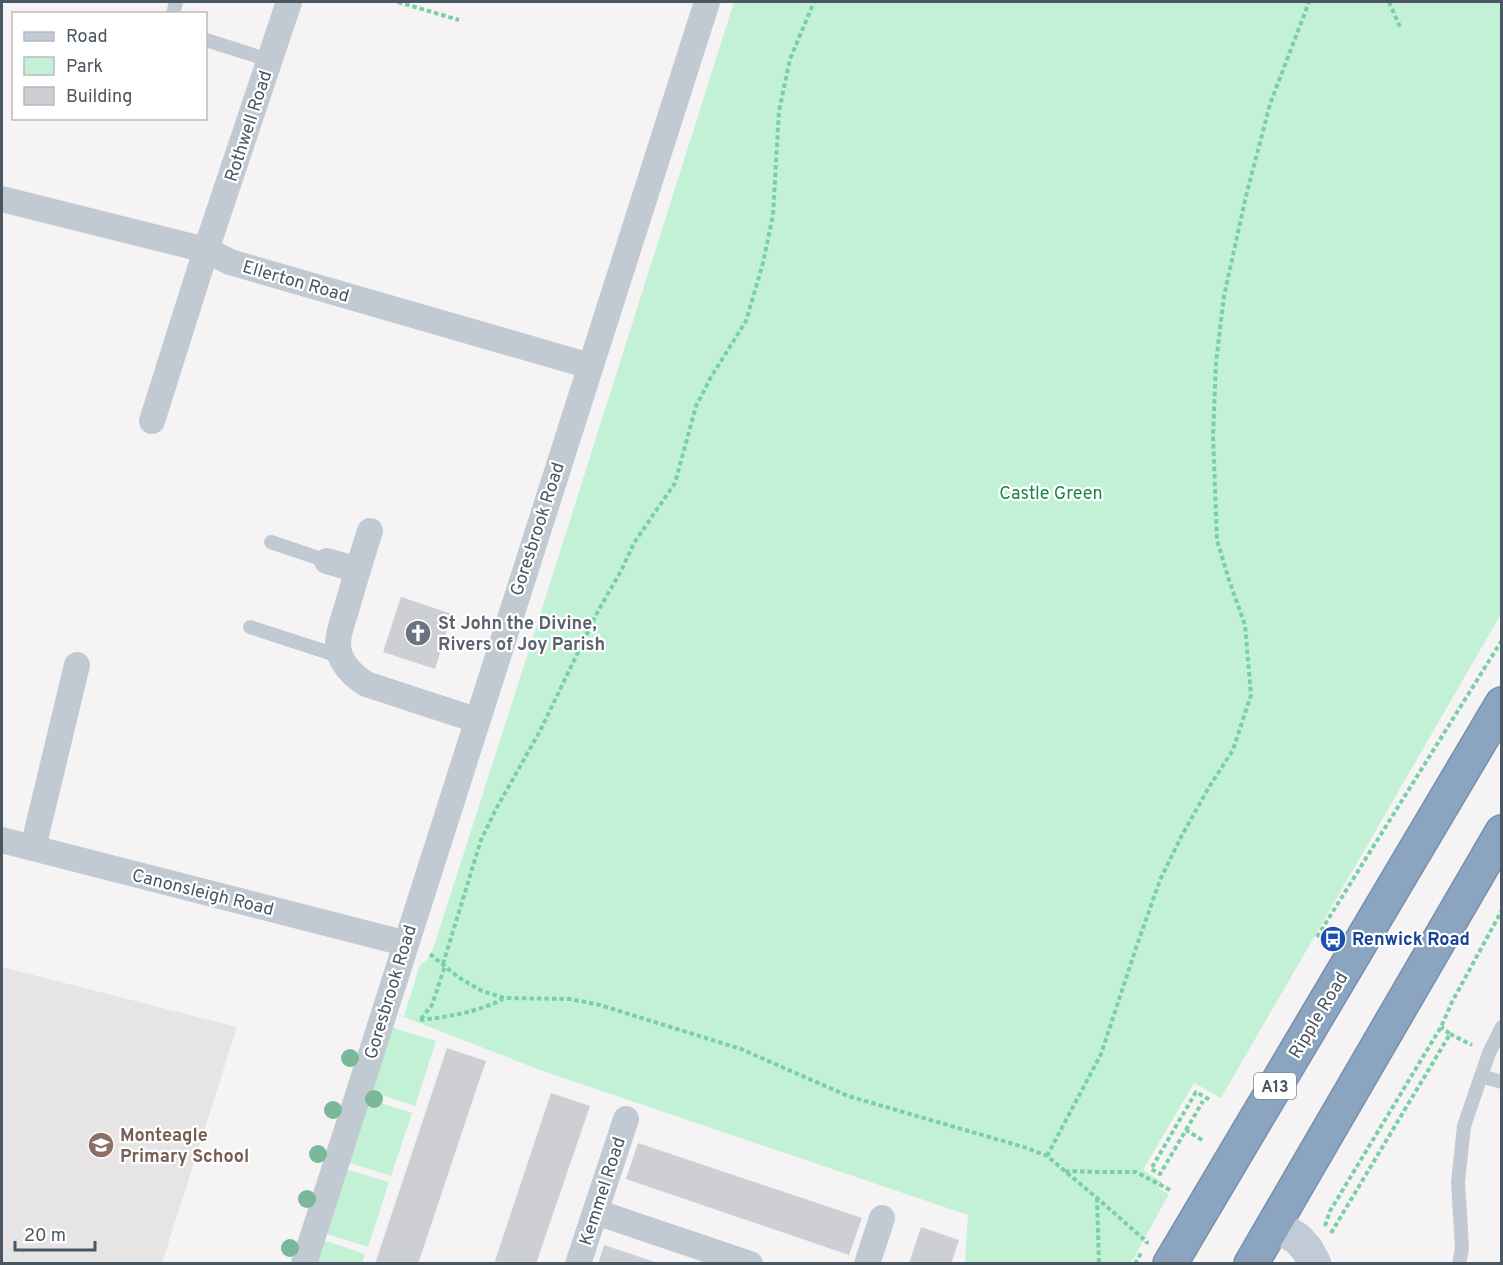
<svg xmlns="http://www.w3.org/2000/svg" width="1503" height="1265" font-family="Overpass,sans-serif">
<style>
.education{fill:#e6e4e5}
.green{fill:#c3f1d5}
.building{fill:#cdcfd5}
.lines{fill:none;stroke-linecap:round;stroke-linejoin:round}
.highway-casing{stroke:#7690ad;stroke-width:36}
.path{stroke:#7ad0a6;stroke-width:4;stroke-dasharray:4.5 3;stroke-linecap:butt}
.lane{stroke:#c1cad2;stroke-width:14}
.street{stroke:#c1cad2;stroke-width:26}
.secondary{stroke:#c1cbd6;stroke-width:33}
.highway{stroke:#8ba5c1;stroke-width:33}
.tree{fill:#7bb799}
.labels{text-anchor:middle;stroke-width:4.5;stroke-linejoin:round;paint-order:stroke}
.shield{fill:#fff;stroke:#808990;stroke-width:1.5}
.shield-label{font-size:16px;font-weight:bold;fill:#4a5661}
.street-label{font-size:18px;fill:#4a5661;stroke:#fff}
.park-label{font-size:18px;fill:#17864f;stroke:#fff}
.worship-label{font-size:18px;font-weight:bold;fill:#5b616d;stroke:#fff;text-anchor:start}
.transit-label{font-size:18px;font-weight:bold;fill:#164399;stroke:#fff;text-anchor:start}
.education-label{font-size:18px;font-weight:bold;fill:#785e54;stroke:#fff;text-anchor:start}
</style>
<rect width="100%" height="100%" fill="#f5f3f3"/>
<path class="education" d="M2,967L237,1027L162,1263H2Z"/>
<path class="green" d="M734,2H1501V614L1221,1098L1194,1083L1143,1170L1162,1182L1158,1188L1169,1194L1131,1263H965L968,1215L540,1070L396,1014L404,1016L420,965L428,959L433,949L521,675Z
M390,1027L436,1041L415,1106L369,1091Z
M368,1099L412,1113L391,1176L347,1162Z
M345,1169L389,1182L368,1247L324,1233Z
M323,1240L365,1254L362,1263L315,1264Z"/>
<path class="building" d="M401,597L452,614L435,669L383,652Z
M447,1048L486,1061L478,1084L418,1264H375Z
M551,1093L590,1106L555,1208L536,1264H494Z
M638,1143L862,1218L849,1255L626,1179Z
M921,1227L959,1240L951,1264H909Z
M604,1245L658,1263V1264H598Z"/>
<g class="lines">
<defs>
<path id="highway" d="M1170,1264L1502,704
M1251,1264L1502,832"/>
</defs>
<use href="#highway" class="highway-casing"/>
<path class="path" d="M398,2L459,20
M1389,2L1400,27
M1317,937L1502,640
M430,954L458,977L482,991L504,998L570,999L600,1005L741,1049L848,1096L1027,1148L1047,1156L1097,1198L1147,1242L1146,1244
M443,964L481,840L496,809L540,731L597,613L622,569L634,543L675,483L696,406L711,377L746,321L763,263L773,215L779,111L790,59L814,2
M421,1019L432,1005L445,966
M420,1020C448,1017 478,1012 503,999
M1450,1034L1472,1045
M1186,1130L1203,1101
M1202,1140L1186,1130L1160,1174L1151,1169L1196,1092L1210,1100
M1047,1156L1101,1054L1136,948L1160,880L1181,837L1209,787L1233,750L1251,695L1245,625L1229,580L1217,540L1213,436L1216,362L1224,296L1246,196L1270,104L1309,2
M1065,1171L1098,1172H1136L1172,1191
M1097,1198L1099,1264
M1325,1226L1330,1211L1441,1027L1452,1002L1502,910
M1331,1233L1450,1034L1441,1027
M1135,1264L1141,1253"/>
<path class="lane" d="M173,14L176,2
M206,40L269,60
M271,542L327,561
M250,627L342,657
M1481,1076L1502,1082
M1459,1264L1462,1248L1458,1182L1464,1126L1489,1053L1502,1027"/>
<path class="street" d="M2,199L206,250L230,262L590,366
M152,421L206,250L289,2
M370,531C362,556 354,582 347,607C344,618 338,632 338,643C338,661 352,675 366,684L476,720
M327,561L358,570
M2,840L392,940L404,945
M33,848L77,665
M596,1212L750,1264
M304,1264C437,842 572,422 707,2
M578,1264L626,1119
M867,1264L882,1218"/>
<path class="secondary" d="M1275,1224L1298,1239L1307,1249L1315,1264"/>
<use href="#highway" class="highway"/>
</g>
<g class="tree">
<circle cx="350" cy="1058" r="9"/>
<circle cx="374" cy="1099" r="9"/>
<circle cx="333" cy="1110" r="9"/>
<circle cx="318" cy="1154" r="9"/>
<circle cx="307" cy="1199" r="9"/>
<circle cx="290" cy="1248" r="9"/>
</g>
<defs>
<symbol id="church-disc" viewBox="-11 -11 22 22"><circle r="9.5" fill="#6b7280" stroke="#fff"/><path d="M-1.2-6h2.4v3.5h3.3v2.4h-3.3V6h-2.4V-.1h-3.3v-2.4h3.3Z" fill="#fff"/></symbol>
<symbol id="bus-disc" viewBox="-11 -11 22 22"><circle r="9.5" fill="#1a4fb4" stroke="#fff"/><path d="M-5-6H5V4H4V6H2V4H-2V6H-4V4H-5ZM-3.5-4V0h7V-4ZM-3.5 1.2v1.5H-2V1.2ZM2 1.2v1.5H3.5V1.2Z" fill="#fff"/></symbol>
<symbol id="school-disc" viewBox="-11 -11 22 22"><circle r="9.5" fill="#8d6e63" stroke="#fff"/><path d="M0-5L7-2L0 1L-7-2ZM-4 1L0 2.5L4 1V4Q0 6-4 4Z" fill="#fff"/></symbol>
</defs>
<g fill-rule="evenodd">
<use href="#church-disc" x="403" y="618" width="30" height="30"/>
<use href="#bus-disc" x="1318" y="924" width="30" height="30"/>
<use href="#school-disc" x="86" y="1130" width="30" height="30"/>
</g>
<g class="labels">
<rect class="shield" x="1254" y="1073" width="42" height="26" rx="4.5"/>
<g class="shield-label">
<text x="1275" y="1092">A13</text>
</g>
<g class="street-label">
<text transform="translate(248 126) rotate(-72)" y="6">Rothwell Road</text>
<text transform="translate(296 281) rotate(16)" y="6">Ellerton Road</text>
<text transform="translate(537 529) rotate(-72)" y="6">Goresbrook Road</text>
<text transform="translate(203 892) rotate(14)" y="6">Canonsleigh Road</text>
<text transform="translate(390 992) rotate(-73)" y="6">Goresbrook Road</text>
<text transform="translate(1318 1015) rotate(-59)" y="6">Ripple Road</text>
<text transform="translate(602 1191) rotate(-72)" y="6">Kemmel Road</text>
</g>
<g class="park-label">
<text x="1051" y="499">Castle Green</text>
</g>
<g class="worship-label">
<text x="438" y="629">St John the Divine,<tspan x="438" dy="21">Rivers of Joy Parish</tspan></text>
</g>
<g class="transit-label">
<text x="1352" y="945">Renwick Road</text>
</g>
<g class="education-label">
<text x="120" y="1141">Monteagle<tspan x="120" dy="21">Primary School</tspan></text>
</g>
</g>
<rect width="1503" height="1265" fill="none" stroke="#4a5661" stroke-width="6"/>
<rect x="12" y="12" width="195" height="108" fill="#ffffff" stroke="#b7bbc0" stroke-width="1.5"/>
<rect x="24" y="32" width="30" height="9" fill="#c1cbd6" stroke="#b7bbc0" stroke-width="1.5"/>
<text x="66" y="42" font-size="18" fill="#4a5661">Road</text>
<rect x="24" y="57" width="30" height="18" fill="#c3f1d5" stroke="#b7bbc0" stroke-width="1.5"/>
<text x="66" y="72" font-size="18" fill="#4a5661">Park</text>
<rect x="24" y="87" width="30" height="18" fill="#cdcfd5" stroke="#b7bbc0" stroke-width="1.5"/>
<text x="66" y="102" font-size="18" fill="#4a5661">Building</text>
<path d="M15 1241v9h80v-9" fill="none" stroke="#4a5661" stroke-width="3"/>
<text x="24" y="1241" font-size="18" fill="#4a5661" stroke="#ffffff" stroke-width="4.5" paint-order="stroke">20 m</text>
</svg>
